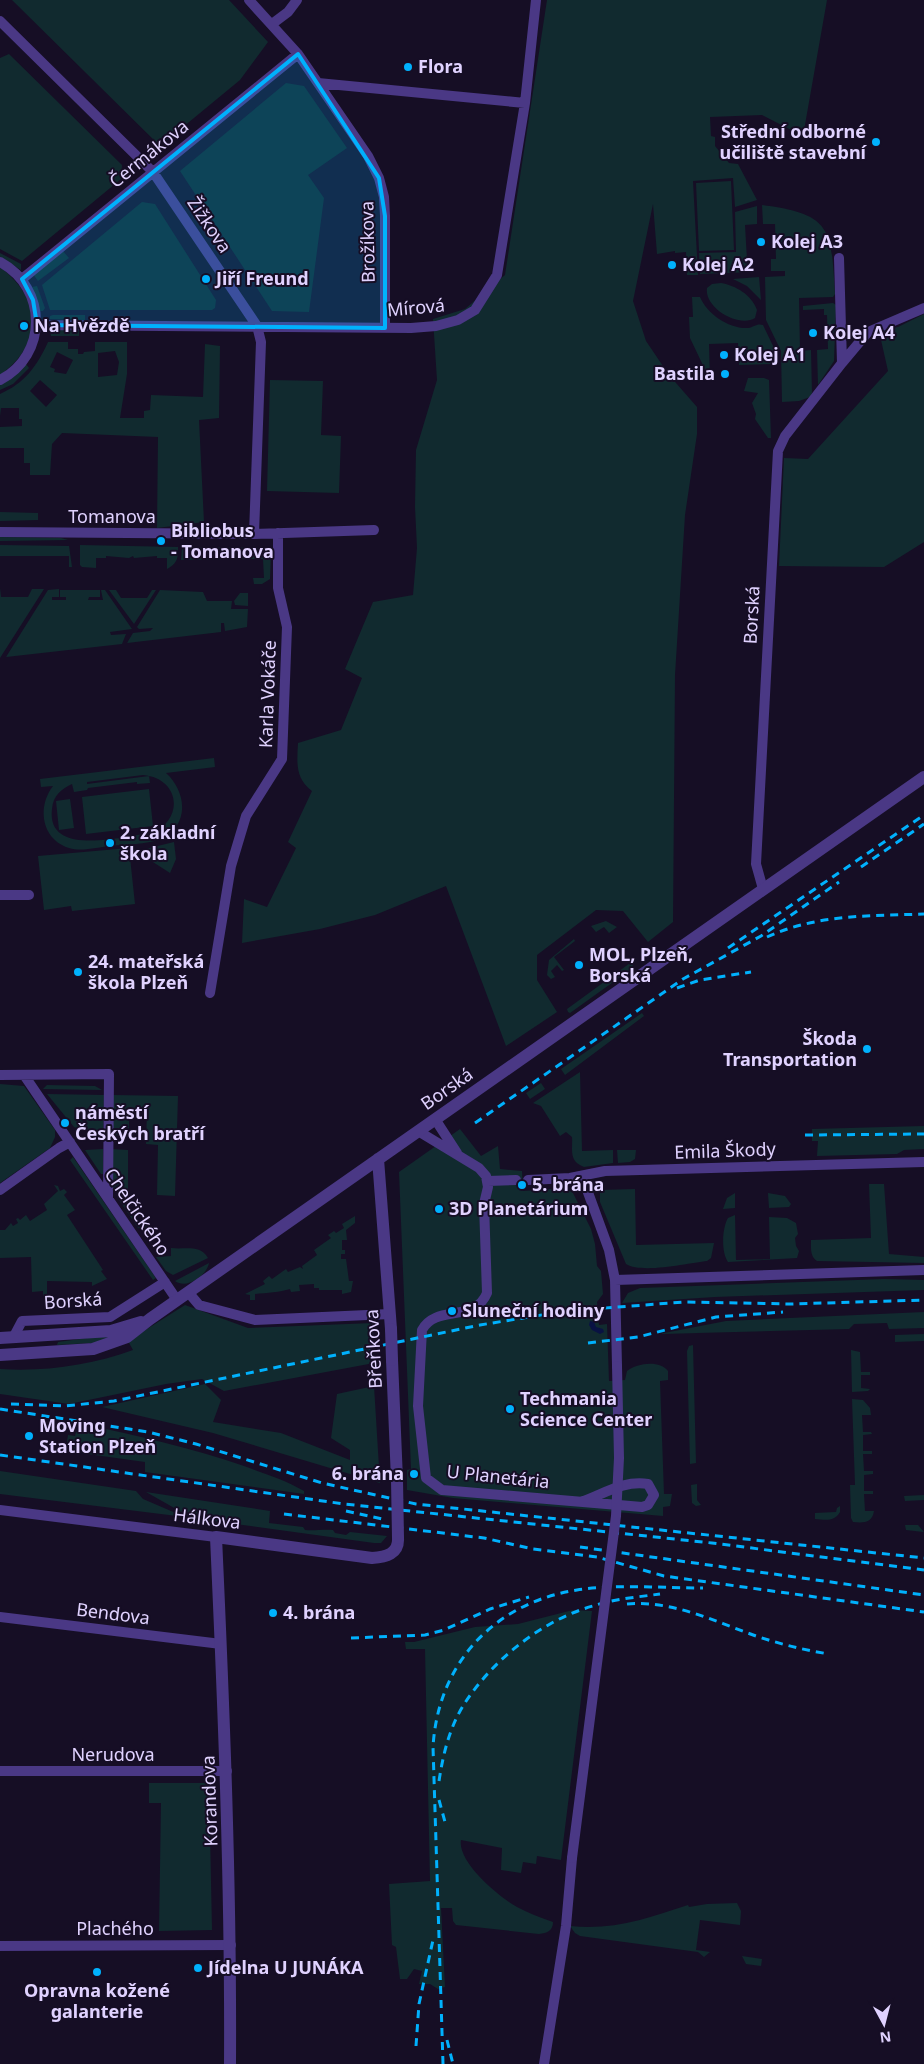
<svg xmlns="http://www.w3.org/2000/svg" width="924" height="2064" font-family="'Noto Sans',sans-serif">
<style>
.green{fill:#112a2f;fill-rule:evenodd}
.water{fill:#091243}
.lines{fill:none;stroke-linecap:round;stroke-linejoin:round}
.minor{stroke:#4a3885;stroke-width:10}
.tertiary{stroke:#4a3885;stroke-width:12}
.rail{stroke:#00b1fd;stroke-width:3;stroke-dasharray:8 6;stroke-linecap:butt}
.minor-bridge{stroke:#4a3885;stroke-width:10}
.tertiary-bridge{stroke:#4a3885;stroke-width:12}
.marked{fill:#00b1fd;fill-opacity:0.2;stroke:#00b1fd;stroke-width:4;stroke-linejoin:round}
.poi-dot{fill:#00b1fd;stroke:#160e25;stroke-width:2}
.labels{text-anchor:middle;stroke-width:4;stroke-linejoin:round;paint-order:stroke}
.poi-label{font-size:18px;font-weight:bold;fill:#e0d2ff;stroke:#160e25;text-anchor:start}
.street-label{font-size:18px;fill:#e0d2ff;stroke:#160e25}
</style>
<rect width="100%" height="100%" fill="#160e25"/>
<path class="green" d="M12,0H229L268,42L240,80L160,146Z
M547,0H827L803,136L762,115L710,117L711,136L715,137V146L729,163L738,164L757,200L735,207L733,178L693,181L698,275H687L686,252L675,253V251L657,254L653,204L633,301L646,341L669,375L697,407V434L685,515L675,675L673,922L648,942L623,911L596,910L537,955V980L557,1012L506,1046L446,886L375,915L320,929L242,943L244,899L267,907L296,848L288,842L312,791C295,778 297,763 298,743L341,730L362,678L345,669L373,602L413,595L417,548L415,507L416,450L437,380L433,319L465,309L505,275Z
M9,54L122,165L121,179L22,261L0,249V58Z
M286,83L304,86L347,148L308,175L324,198L309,312L272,311L180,171Z
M731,181L734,250L699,251L696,183Z
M142,202L155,204L216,300L215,308L212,310H50L42,285Z
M762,205C833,214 831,230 835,294L833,297L799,298L800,351L811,350L812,393L810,397L799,401L782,402L781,351L766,320L765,277L785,276V271H771V259H776L775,224H763Z
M757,206V224L745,225L747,260L752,266V272L700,274L699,253L736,252L735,212Z
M62,250L69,258L38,281L33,274Z
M0,253L21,264V270L0,257Z
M0,267C42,299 44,343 0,375Z
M759,277L761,300L747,286L733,279Z
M721,283C736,286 751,294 757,310L755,318C739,328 704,308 707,288L712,284Z
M37,286L45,308L43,311H40L32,287Z
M692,297H700C707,314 729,329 748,328C754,327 757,323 763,325L775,350L774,364L739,365L738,343L709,344L710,380L690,338L689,317H693Z
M833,303L836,305L834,361L818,385L817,350L828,349L827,315H824V309L803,310V306Z
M924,314V542L884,567L779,566L784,458L808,459L888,371L879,331L898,327Z
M53,315H85V320L50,319V316Z
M50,329H79V336H51Z
M48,342H68V349H78V354H83L84,352L95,351V342H127V374L120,418H144V411L150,410L151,395L203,397L205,344L220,346L219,418L199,420L204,522L157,528L158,437L62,433L52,444L50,475H30V463H24V448H0V427L22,426V419H19V408H1L0,416V394C25,383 37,366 48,342ZM115,351L119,362L117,375L98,377V353ZM57,352L73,360L66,374L54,372L55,369L50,367ZM40,380L57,395L46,407L30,391Z
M26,364L29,368L13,384L0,390V385L14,376Z
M748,378H764L769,380L771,438H768L755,419L756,414L752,403L758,393L744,391Z
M270,380L323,381L321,435L341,436L339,493L267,491Z
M0,512L38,513V520L0,521Z
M0,537L61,538L68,540L0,541Z
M0,545L69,546L72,567H69V556H0Z
M80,545L178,547C178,558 178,563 167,569V558H157V556L134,558L133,556L129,558L106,556V558H96V568L82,567L80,565Z
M182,547L268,548L271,552L270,579L262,584H254L253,578H264L263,559L181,560Z
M0,588L1,597H28L32,589H44L0,658Z
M59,589V597H52V600H66V597H60V590H100V597H89L88,600H103L101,590H105L132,629L110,632L111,635L126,634L122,644L6,657L48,590Z
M109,590H116L121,598H147L152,590H156L134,624Z
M160,590L203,592L207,601H232L231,609H248L247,627L225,631L224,623H221V632L127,643L133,633L150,631L153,628L139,629L137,627Z
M240,593H248V606L235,605L234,601Z
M214,758L215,767L166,773C187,792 190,826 160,839C146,845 126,844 111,846C98,847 82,852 69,848C41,839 37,807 53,786L41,787L40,779ZM143,775C180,778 185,820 151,833C124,836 46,858 52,809C53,796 61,789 72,784L74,792L87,790L88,788L137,782V784L150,783L149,776L87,784V782Z
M149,789L153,826L86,834L82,797Z
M70,799L74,828L59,830L56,801Z
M174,842L176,859L170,873L142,855H137V851Z
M129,848L135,904L72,911L71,906L44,910L38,856Z
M606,921L617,927L609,933L604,927L596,932L591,926Z
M574,939L575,941L554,957L564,970L562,971L557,965L551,971L555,977L551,979L547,975L549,960Z
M637,958L630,970L570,1013L568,1012L567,1009Z
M642,1013L644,1016L565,1075L561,1069Z
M580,1072L582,1151L613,1150V1163L584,1167C568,1161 573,1149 572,1137L566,1132L560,1136L541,1106L533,1103Z
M541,1083L545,1089L530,1099L526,1093Z
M0,1084L24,1086L55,1130V1137L50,1148L0,1183Z
M47,1085L95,1086L102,1090L43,1089Z
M47,1094L104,1095L103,1138L74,1127Z
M113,1095L178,1096L175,1196L157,1195L158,1145L146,1144L147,1110H129V1136L111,1135Z
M924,1126V1149L904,1150L897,1154L817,1156L818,1141H812V1129Z
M460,1129L481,1156L498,1146L500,1169L522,1171L523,1191L565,1188L573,1193L591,1229L595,1244L597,1266L601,1271L603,1294L597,1302L599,1325L607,1324L609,1381L625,1380L627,1371C637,1363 660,1360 668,1371V1380L660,1381L664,1494H672L670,1506L663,1507V1516L453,1498L407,1490V1470L411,1469L399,1172Z
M103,1149V1174H101L85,1150Z
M110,1149L128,1150V1194H118L111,1189Z
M617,1150H636L635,1159L630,1162L618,1163Z
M73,1157L156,1278L153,1280L70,1160Z
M869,1184H884L889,1254L924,1257V1263L817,1261C810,1256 811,1249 811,1240L871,1238Z
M54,1185L58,1186L60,1191L64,1189L67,1192L64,1195L75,1210L67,1215L103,1270L101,1271L107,1279L92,1286V1282L47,1281V1296H43V1291L32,1292L31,1257L0,1258V1230H5L11,1223L13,1226L18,1223L16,1219L18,1218L20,1220L26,1215L30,1221L47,1210L44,1204L58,1191Z
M635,1189L636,1245L714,1243L711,1258L707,1261C689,1263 642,1274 626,1264L600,1202V1190Z
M735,1193V1208L723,1209L727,1198Z
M768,1193L785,1196L791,1204L789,1207L769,1208Z
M117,1197H127V1204L140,1222L147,1224L148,1231L138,1228Z
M735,1215L736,1260L770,1259L769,1217L787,1218L796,1223L798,1234L795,1238L796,1246L799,1251L797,1258L728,1262C721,1252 722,1228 728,1218Z
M355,1216V1223L346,1230L347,1240H342V1250H345V1254H341V1259H346L349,1281H353L351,1292L342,1294V1290H319V1288H314V1284L299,1285L300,1291L291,1292L290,1289C280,1292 267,1293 255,1294V1300H250V1295L245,1294L265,1284L263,1281L269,1276L272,1279L286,1269L288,1272L300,1267L303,1269L302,1266L317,1255L314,1250L331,1238L328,1235L334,1231L336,1233L344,1228L342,1224Z
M171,1248C184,1250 200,1244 208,1258L173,1275L166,1271L156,1257L171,1256Z
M209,1263C207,1275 187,1290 175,1281Z
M884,1279L924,1280V1290L715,1297L622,1303L628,1293L640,1288Z
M185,1305L248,1328L373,1323L374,1363L224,1391L202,1379L166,1384L69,1404L0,1394V1369C45,1372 92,1365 133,1350L128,1341Z
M924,1312V1328L889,1329L887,1323L854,1324L849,1329L659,1334L726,1321Z
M116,1334L109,1342L57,1345L58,1342Z
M924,1334V1341L895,1342V1335Z
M693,1345L696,1463L690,1464L687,1351L689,1346Z
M851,1350L860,1352L861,1372H870V1375H861V1388L870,1389L868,1391L852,1392Z
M205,1384L221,1400L213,1422L281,1433L350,1460V1450L331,1438L337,1394L374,1386L380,1483L213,1433L102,1407Z
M852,1399L863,1400L870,1408L871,1415H862L863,1432H871L872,1434L863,1435V1451H872V1454H863L864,1471H873V1474L864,1475V1491H873V1494H864L865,1511H874C872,1523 864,1523 853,1522L851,1518L850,1485H855Z
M83,1424C138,1436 192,1448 244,1466C268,1475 283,1479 304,1491V1494L145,1472V1462L73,1452V1449L66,1448L68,1435L75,1436L76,1432L82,1433Z
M0,1471L136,1491L143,1499L185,1517L0,1494Z
M697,1484V1500L701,1505L696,1506L692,1503L691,1485Z
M146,1492L270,1511L269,1523L303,1527L305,1530C315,1531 323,1529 333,1530L335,1533L346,1535L350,1532L387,1536L381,1543H374L192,1518Z
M924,1495V1500L905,1501L904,1496Z
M840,1506V1512C834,1522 826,1520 815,1519V1513L836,1512L837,1508Z
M905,1525H918L924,1532L906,1530Z
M573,1610L592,1611L561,1860L537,1856L536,1864L523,1862L521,1873L501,1870L502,1848L461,1840C457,1862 499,1897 517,1907C528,1913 541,1918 553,1922C553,1931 547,1933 539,1934L456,1925L453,1921L452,1908H441L445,1987L438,1989L430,1984H419L422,1971L414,1969L407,1979H400L396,1947L392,1945L389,1884L430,1881L425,1649H406L405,1642H414L475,1627L518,1624Z
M149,1783H209L212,1930L159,1931L161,1803H149Z
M737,1903L741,1911L740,1925L700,1920L696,1950L710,1952L704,1957L698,1952L580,1936L575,1933L570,1926C612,1931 649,1918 688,1905L689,1907L707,1904Z
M742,1956L762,1959L761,1966L746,1964Z"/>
<path class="water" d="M590,1321L594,1322L596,1327L603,1329L604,1332L600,1334L592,1330L589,1325Z"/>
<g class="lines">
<path class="minor" d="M249,0L298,54L368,156L379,178L384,197L385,216V328
M0,21L153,172L257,326L261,342L254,534
M272,24L288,12L297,0
M318,83L525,103
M0,262C48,288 48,355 0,380
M22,279L298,54
M37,325L411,328L436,326L458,320L475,310L497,275L525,103L536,0
M842,363L868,332L924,308
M0,532L254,534L374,530
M763,889L756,864L778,451L785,436L842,363L839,258
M0,895H29
M210,993L231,866L246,816L282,759L287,627L278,588V533
M0,1075L109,1074L108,1198
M24,1075L177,1300
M435,1119L457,1153
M418,1131L479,1168L486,1176L488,1187L484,1204L487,1293C475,1323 436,1304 422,1330L418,1406L426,1478L442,1490L642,1507L648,1505L654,1495L648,1484C623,1480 604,1494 581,1502
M582,1176L609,1250L615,1280
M528,1180L570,1178L605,1171L924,1162
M488,1181L516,1180
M0,1190L59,1148L70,1142
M188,1292L199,1305L255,1320L390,1314
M13,1338L22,1321L110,1317L165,1282
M617,1366L615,1280L924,1270
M0,1510L216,1537
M0,1617L221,1644
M0,1771H227
M0,1946L231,1945
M544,2064L566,1926L572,1858"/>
<path class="tertiary" d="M378,1159L391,1329
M0,1338L111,1331L141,1322
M0,1355L93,1349L127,1337L150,1319L924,777
M392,1360L397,1480
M230,2064C231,1888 224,1713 216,1537L372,1558C386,1557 399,1554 398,1538"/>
<path class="rail" d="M861,867L924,824
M767,937C817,914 871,916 924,914
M728,948L924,815
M677,988L700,980L751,972
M475,1123L683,979L761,936L839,882
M805,1135L924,1134
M588,1343L638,1337L716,1317L783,1312
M11,1404L65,1406L114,1401L480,1325L566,1311L684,1302L792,1304L924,1300
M0,1409L148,1432L196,1444L322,1483L416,1504L924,1558
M0,1455L344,1504L712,1543L924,1570
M346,1511L387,1520
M284,1514L484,1538L533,1549L597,1557L664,1576L924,1612
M580,1547L924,1595
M627,1604C672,1600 714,1621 756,1636C780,1644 804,1650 829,1654
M351,1638L425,1635L444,1630L490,1609L529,1597
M439,1781C443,1755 449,1729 463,1706C491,1661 542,1620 593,1606C614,1599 638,1597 660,1594
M439,1800L445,1822
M447,2040L453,2064
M416,2046L419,2004L433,1940
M443,2064L433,1747C438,1663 494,1603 577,1590C616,1584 662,1588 703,1588"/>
<path class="minor-bridge" d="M572,1858L616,1516L619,1458L617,1366"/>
<path class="tertiary-bridge" d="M391,1329L392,1360
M397,1480L398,1538"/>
</g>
<path class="marked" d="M298,54L379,178L385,216V328L37,325L33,300L22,279Z"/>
<g class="poi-dot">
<circle cx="408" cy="67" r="5"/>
<circle cx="876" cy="142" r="5"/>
<circle cx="761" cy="242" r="5"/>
<circle cx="672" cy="265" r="5"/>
<circle cx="206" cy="279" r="5"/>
<circle cx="24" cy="326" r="5"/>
<circle cx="813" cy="333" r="5"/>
<circle cx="724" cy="355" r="5"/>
<circle cx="725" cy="374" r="5"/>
<circle cx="161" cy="541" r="5"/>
<circle cx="110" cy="843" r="5"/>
<circle cx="579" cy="965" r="5"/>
<circle cx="78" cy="972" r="5"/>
<circle cx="867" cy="1049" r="5"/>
<circle cx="65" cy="1123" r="5"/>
<circle cx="522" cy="1185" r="5"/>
<circle cx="439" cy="1209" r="5"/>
<circle cx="452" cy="1311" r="5"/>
<circle cx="510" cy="1409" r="5"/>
<circle cx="29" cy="1436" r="5"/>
<circle cx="414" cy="1474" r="5"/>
<circle cx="273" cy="1613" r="5"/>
<circle cx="198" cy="1968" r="5"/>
<circle cx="97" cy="1972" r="5"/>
</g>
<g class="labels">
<g class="poi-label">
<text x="418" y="73">Flora</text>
<text x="866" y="138" text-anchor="end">Střední odborné<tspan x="866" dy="21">učiliště stavební</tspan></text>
<text x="771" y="248">Kolej A3</text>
<text x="682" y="271">Kolej A2</text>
<text x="216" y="285">Jiří Freund</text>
<text x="34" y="332">Na Hvězdě</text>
<text x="823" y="339">Kolej A4</text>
<text x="734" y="361">Kolej A1</text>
<text x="715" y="380" text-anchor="end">Bastila</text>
<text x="171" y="537">Bibliobus<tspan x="171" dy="21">- Tomanova</tspan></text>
<text x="120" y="839">2. základní<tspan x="120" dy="21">škola</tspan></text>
<text x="589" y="961">MOL, Plzeň,<tspan x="589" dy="21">Borská</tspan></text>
<text x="88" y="968">24. mateřská<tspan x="88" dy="21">škola Plzeň</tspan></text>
<text x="857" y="1045" text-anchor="end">Škoda<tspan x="857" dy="21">Transportation</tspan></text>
<text x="75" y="1119">náměstí<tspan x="75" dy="21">Českých bratří</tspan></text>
<text x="532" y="1191">5. brána</text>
<text x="449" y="1215">3D Planetárium</text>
<text x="462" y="1317">Sluneční hodiny</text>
<text x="520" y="1405">Techmania<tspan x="520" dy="21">Science Center</tspan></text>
<text x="39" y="1432">Moving<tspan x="39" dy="21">Station Plzeň</tspan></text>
<text x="404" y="1480" text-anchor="end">6. brána</text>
<text x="283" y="1619">4. brána</text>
<text x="208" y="1974">Jídelna U JUNÁKA</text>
<text x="97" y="1997" text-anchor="middle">Opravna kožené<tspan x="97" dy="21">galanterie</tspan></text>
</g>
<g class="street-label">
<text transform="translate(149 154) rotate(-39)" y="6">Čermákova</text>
<text transform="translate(209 225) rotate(56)" y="6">Žižkova</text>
<text transform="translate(368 242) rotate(-91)" y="6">Brožíkova</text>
<text transform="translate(416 308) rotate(-5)" y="6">Mírová</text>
<text x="112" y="523">Tomanova</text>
<text transform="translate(752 615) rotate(-87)" y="6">Borská</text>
<text transform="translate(268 694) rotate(-88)" y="6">Karla Vokáče</text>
<text transform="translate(447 1089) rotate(-35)" y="6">Borská</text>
<text transform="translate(725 1151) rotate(-2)" y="6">Emila Škody</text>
<text transform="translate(137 1212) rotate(56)" y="6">Chelčického</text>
<text transform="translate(73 1301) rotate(-4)" y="6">Borská</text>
<text transform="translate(374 1349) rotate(-93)" y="6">Břeňkova</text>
<text transform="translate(498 1477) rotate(6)" y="6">U Planetária</text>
<text transform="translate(207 1519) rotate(7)" y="6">Hálkova</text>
<text transform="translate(113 1614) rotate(7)" y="6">Bendova</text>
<text x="113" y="1761">Nerudova</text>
<text transform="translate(210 1801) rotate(-92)" y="6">Korandova</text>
<text x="115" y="1935">Plachého</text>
</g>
</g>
<g transform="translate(884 2024) rotate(173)" stroke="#160e25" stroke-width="4" paint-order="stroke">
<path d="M0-4L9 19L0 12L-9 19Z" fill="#e0d2ff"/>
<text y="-8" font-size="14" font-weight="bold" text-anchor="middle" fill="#e0d2ff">N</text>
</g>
</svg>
